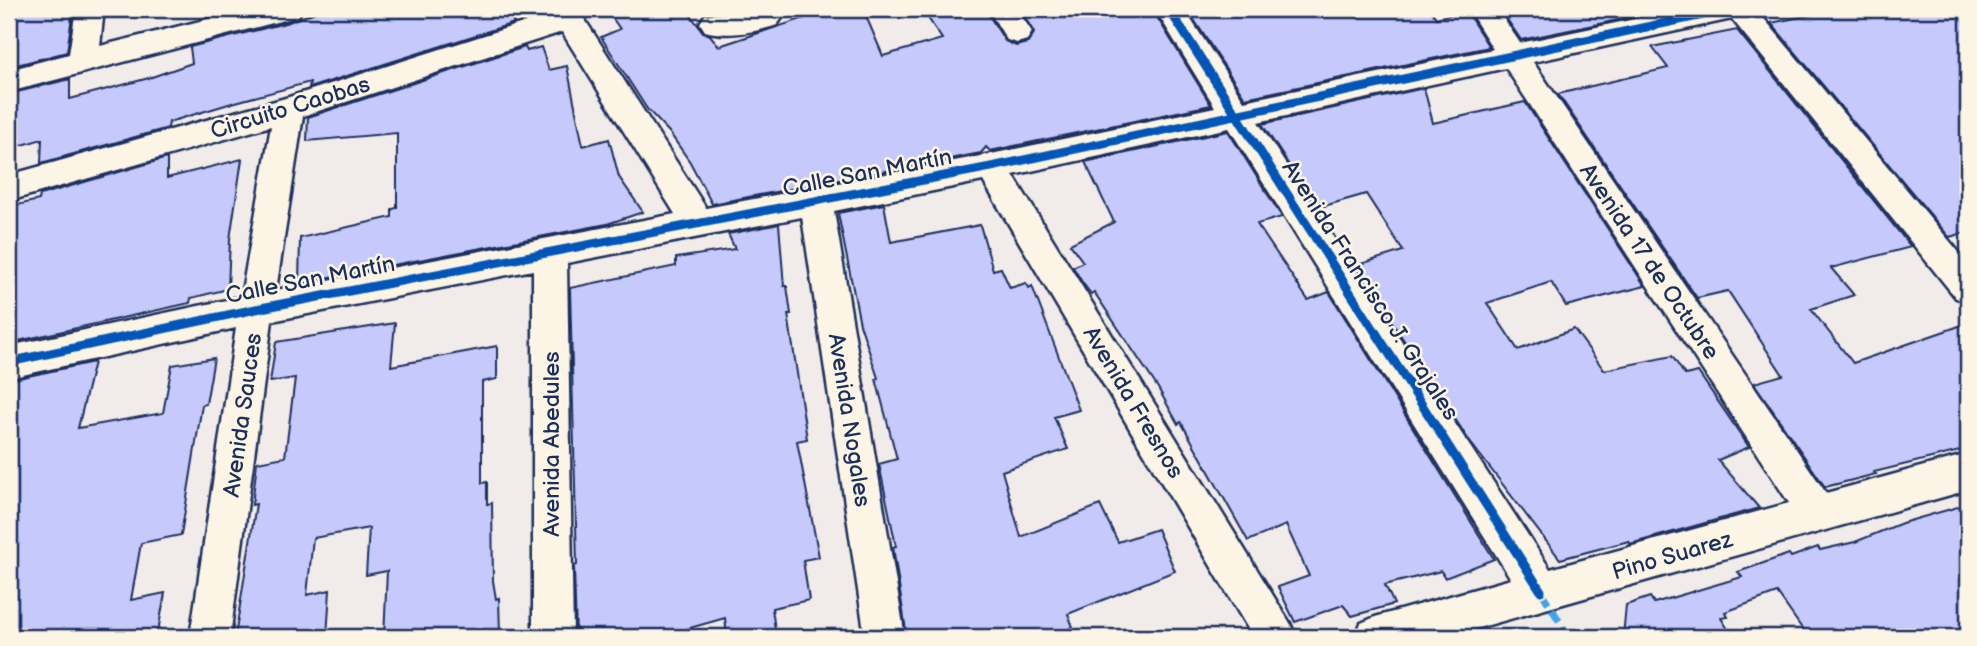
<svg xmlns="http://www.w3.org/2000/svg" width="1977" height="646" font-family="'Balsamiq Sans',sans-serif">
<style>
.building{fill:#c6c9fb;stroke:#1b2f5e;stroke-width:2}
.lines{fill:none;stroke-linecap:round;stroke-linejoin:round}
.minor-casing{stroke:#1b2f5e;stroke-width:5}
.minor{fill:#fcf5e5;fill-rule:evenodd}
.quiet{stroke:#3da3ed;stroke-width:7;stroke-dasharray:14 7;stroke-linecap:butt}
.cycleway-casing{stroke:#fcf5e5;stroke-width:13}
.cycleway{stroke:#0057b8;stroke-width:9}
.labels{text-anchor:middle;stroke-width:5;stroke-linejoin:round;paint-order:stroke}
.street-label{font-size:23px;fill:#1b2f5e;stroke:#fcf5e5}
</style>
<rect width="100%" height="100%" fill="#f1ece9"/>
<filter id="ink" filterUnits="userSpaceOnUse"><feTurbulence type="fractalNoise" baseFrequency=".0143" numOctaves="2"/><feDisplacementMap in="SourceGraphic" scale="14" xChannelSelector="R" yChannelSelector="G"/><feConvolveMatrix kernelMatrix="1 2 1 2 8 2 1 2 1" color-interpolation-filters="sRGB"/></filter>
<g filter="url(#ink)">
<path class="building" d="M9,9H73L67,52L9,67Z
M323,9H507L514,23L309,88L310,82L232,103L169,122L168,128L41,163L42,139L9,149V94L70,79V99L149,78L192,63L190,47L289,22Z
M606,9H686L703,32L710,35L719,46L832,9H863L883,56L942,39L922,9H985L1005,41L1016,46L1028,43L1034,33L1020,9H1152L1211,105L990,151L986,147L981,153L712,204L690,162L669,132L647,109L601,37L620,29Z
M1187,9H1430L1436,18L1466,11L1489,47L1245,98Z
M1500,9H1641L1642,15L1521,40Z
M1840,9H1968V232L1949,237L1771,23Z
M1737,30L1911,247L1831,268L1854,295L1811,309L1853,363L1968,323V449L1874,472L1876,474L1825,487L1754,383L1783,375L1728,291L1697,298L1558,94L1668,68L1652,47Z
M525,47L527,51L541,47L549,70L567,66L583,146L609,139L619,177L643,212L607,224L299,283L300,238L392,217V209L397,208V133L307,141L308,117Z
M1424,88L1433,123L1525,102L1645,286L1566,306L1551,282L1487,303L1518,350L1574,329L1604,370L1672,356L1685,375L1698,372L1749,447L1718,460L1759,508L1630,544L1629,541L1560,559L1470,442L1364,279L1357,265L1403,251L1366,194L1317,208L1262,124Z
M1228,131L1282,217L1257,224L1308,300L1329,292L1494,559L1445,578L1441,571L1385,585L1394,604L1352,616L1343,605L1295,622L1278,587L1309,576L1286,525L1248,541L1181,422L1178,424L1158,388L1094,292L1091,294L1082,282L1073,267L1083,262L1070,244L1114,222L1085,162Z
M167,158V178L242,159L230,239L228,289L191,298L190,303L9,343V207L39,200L40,195Z
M884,204L891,242L980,225L993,270L1001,268L1010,288L1026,283L1029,288L1032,286L1079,410L1054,417L1068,449L1002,471L1021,537L1100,505L1118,542L1157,529L1175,571L1068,614L1073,627L1050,637H907L893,547L896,546L879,464L897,459L876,379L878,378L860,324L838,213Z
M779,224L784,286H787L791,314H788L807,439L797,441L819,557L803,560L809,600L772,608L776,637H727L725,618L658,637H576L574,566L577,565L570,288L676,266V258L735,249L728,234Z
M395,323L391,366L497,346V379L482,382V483L487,482V504L492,503L493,581L496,599L499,598L500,637H384L387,571L366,575L369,528L313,538L307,595L330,590L327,637H235L256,504L252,505L257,462L285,457L295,378L270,382L276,342Z
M214,358L206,404L202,405L181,535L141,543L131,600L165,593L157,637H9V380L94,362L78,428L163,413L172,365Z
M1968,504V637H1808L1777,593L1725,612L1728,617L1721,618L1733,637H1623L1626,605L1650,597L1654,603L1742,577L1738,572L1789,554L1791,557L1818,547L1820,550L1855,542L1902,523Z"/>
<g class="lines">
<defs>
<path id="minor" d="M76,9H104L100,46L248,9H303L298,16L288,19L9,92V70L69,54Z
M549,9H578L706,208L991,154L1215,107L1155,9H1184L1244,101L1493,49L1468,9H1497L1520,43L1683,9H1756L1968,263V302L1956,298L1732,19L1533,62L1826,493L1968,454V490L1446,637H1355L1361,623L1375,617L1511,579L1229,128L1013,175L1290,623L1296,637H1253L983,181L834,211L905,637H865L802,217L567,263L573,637H533V270L272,321L230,637H190L236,328L9,378V346L241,297L271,126L9,201V175L289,97L551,14ZM562,32L675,214L276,290L303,116ZM1506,68L1789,503L1550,569L1258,122Z
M771,9L777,11L782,18L777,25C757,32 725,37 705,31L700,23L705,15Z
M988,9H1017L1032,32L1027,40L1017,43L1007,40Z"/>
</defs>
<use href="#minor" class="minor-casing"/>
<use href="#minor" class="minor"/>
<path class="quiet" d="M1541,591L1569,637"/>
<defs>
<path id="cycleway" d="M1169,9L1541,591
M9,362L256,309L991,167L1731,9"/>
</defs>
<use href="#cycleway" class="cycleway-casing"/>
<use href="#cycleway" class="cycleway"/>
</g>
</g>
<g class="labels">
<g class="street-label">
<text transform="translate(290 107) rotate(-17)" y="8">Circuito Caobas</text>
<text transform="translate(867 172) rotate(-11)" y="8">Calle San Martín</text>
<text transform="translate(1650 261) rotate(56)" y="8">Avenida 17 de Octubre</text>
<text transform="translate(310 279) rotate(-11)" y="8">Calle San Martín</text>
<text transform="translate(1371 290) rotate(57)" y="8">Avenida Francisco J. Grajales</text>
<text transform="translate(1134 402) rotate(59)" y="8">Avenida Fresnos</text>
<text transform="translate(242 415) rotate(-82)" y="8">Avenida Sauces</text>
<text transform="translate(850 420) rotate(81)" y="8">Avenida Nogales</text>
<text transform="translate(551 444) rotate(-90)" y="8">Avenida Abedules</text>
<text transform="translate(1672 555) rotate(-16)" y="8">Pino Suarez</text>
</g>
</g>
<rect width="1977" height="646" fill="none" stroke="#fcf5e5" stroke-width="35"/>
<rect x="18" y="18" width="1942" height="611" fill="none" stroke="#1b2f5e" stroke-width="2.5" filter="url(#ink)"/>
</svg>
